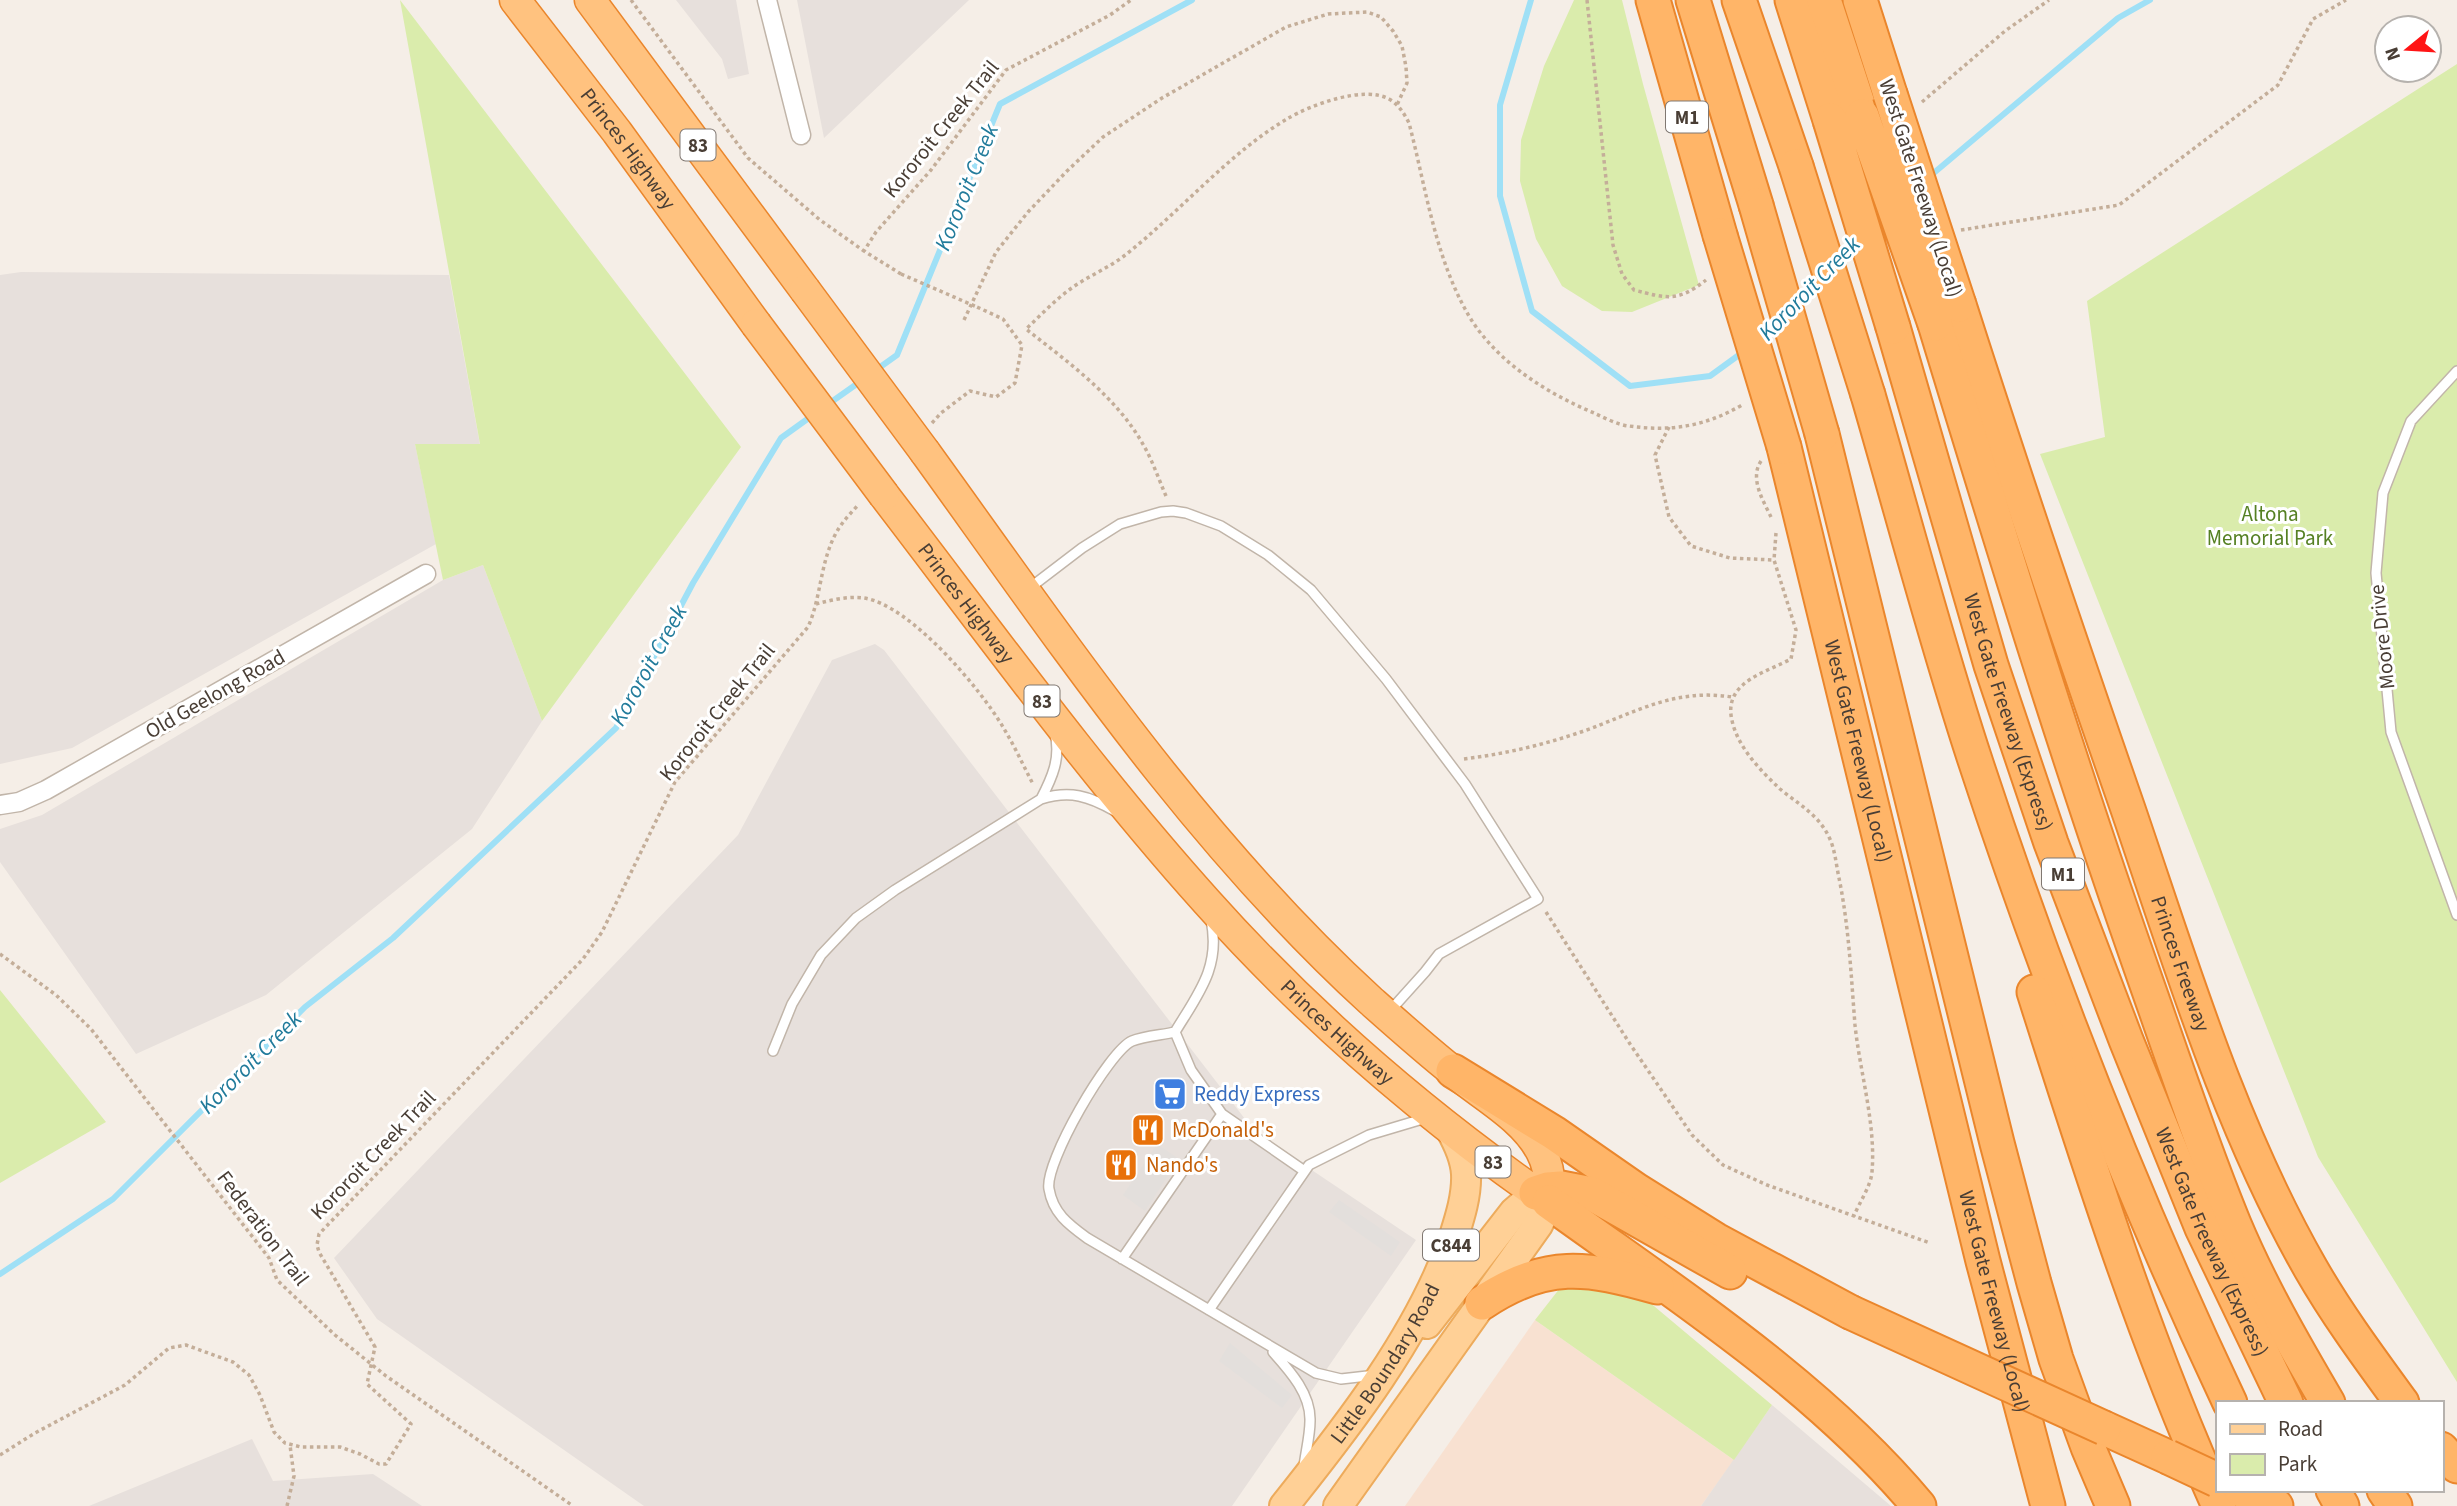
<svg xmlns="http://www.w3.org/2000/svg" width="2457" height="1506" font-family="'Source Sans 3',sans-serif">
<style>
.commercial{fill:#f8e1d1}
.industrial{fill:#e7e0dc}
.green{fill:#daecac}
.parking{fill:#e3dfdc}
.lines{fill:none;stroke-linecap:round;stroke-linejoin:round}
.stream{stroke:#9fe0f6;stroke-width:6}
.service-casing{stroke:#c1b5a9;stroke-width:12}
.minor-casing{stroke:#c1b5a9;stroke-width:21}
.primary-casing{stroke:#edab5c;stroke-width:32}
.trunk-casing{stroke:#ea862c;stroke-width:33}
.motorway-casing{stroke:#ea862c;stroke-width:37}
.path{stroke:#c4ae99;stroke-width:3.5;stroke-dasharray:3.5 3.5;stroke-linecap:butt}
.service{stroke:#fff;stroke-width:9}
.minor{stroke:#fff;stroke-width:18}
.primary{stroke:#ffd096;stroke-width:28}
.trunk{stroke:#ffc27f;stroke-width:30}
.motorway{stroke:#ffb568;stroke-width:33}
.trunk-bridge-casing{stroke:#ea862c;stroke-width:33;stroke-linecap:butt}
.motorway-bridge-casing{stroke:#ea862c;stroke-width:37;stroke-linecap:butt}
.path-bridge{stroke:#c4ae99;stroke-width:3.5;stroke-dasharray:3.5 3.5;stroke-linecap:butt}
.trunk-bridge{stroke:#ffc27f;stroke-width:30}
.motorway-bridge{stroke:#ffb568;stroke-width:33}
.labels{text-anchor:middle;stroke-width:6;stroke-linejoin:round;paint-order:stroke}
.shield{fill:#fff;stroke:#807872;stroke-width:2}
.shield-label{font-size:19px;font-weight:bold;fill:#493e35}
.street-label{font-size:21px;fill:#493e35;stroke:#fff}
.park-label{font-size:21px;fill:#558023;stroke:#fff}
.shop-label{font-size:21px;fill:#366cbe;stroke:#fff;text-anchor:start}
.food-label{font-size:21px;fill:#c56008;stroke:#fff;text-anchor:start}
.water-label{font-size:23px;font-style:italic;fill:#217b9b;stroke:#fff}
</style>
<rect width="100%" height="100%" fill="#f5eee7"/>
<path class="commercial" d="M1535,1320L1734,1460L1701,1506H1405Z"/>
<path class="industrial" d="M676,0H736L749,74L728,79L722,59Z
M797,0H969L824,138Z
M21,272L449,275L480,445L415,444L436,544L72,748L0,764V275Z
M483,565L542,721L472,829L266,995L136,1054L0,862V829L42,815L443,580Z
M875,644L884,650L1255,1132L1416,1240L1232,1506H644L377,1319L334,1258L738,835L832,660Z
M1772,1405L1891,1506H1701Z
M252,1439L273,1481L373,1474L422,1506H89Z"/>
<path class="green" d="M400,0L741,447L542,721L483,565L443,580L415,444H480Z
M1574,0H1622L1643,84L1699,285L1632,312L1602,311L1562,286L1536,239L1520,181L1521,140L1544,66Z
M2457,64V1382L2318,1157L2040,454L2105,437L2087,301Z
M0,990L106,1122L0,1183Z
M1567,1279L1642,1296L1772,1405L1734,1460L1535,1320Z"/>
<path class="parking" d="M1157,1144L1179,1159L1145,1211L1123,1195Z
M1339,1200L1400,1242L1391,1256L1329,1212Z
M1230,1343L1292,1395L1282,1408L1219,1361Z"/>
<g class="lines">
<path class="stream" d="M1531,0L1500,105V196L1532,311L1630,386L1710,376L1743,352
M1929,177L2118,18L2150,0
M1838,259L1856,238
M1796,306L1821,277
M1761,340L1779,325
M876,370L897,355L1000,104L1192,0
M827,405L861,381
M0,1274L113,1199L305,1007L393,938L616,728L693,583L781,438L813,415"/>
<defs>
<path id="service" d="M2457,371L2411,421L2383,493L2376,573L2391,732L2457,915
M1027,590L1082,548L1120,524L1161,512L1173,511L1186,513L1221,526L1268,555L1311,590L1386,679L1465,784L1538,899L1439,954L1425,972L1389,1012
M1041,799C1052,778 1061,758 1055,734
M1211,920C1221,967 1198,994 1175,1032C1162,1035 1144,1036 1132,1041C1109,1051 1044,1163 1049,1189C1053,1213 1068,1224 1087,1238L1316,1373L1341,1379L1376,1375
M1175,1032L1191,1070L1222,1114L1303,1170
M773,1051L792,1004L821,955L856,918L895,890L1041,799C1070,790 1089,796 1115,811
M1122,1259L1222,1114
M1209,1310L1309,1165L1369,1135L1426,1118
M1273,1352C1290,1371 1311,1394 1310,1421C1310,1435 1306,1451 1304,1466"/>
<path id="minor" d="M767,0L801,135
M0,805L19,802L46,790L426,574"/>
<g id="primary">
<path d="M1427,1324L1514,1212L1536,1193"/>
<path id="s1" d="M1284,1506C1348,1426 1420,1334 1454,1236C1460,1217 1467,1195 1466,1174C1465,1157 1458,1143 1450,1129"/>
<path d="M1338,1506L1538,1225L1549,1202"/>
</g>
<g id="trunk">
<path id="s2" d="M515,0L617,132L756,324"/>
<path d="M590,0L805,290"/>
<path id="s3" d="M884,495C989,632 1091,773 1207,902C1308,1015 1424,1115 1549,1202C1551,1185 1549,1166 1541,1151C1524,1118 1483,1096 1455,1073C1426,1050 1398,1025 1371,1001C1196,841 1063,643 925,452"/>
</g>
<g id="motorway">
<path d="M1653,0L1720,235"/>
<path d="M1693,0L1756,205"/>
<path d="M1739,0L1796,166"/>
<path d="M1792,0L1830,120"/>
<path d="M1824,0L1862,116"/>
<path d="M1860,0L1890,94"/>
<path id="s4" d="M1959,305C2013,474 2070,642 2128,809C2181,964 2229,1126 2311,1269C2338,1316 2370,1359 2402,1403"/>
<path d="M1935,324C2002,544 2069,763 2145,979C2174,1061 2201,1144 2234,1224C2260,1286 2294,1345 2328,1403"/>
<path id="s5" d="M1893,327L1991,665L2051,843L2126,1040L2202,1228L2286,1403"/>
<path d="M1868,395C1903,515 1935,638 1974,757C2046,977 2131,1193 2230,1403"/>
<path d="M1822,434L1997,1143L2034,1283L2056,1359L2088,1447L2113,1506"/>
<path id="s6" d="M1784,447L1983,1261L2048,1506"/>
<path d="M2034,992C2089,1165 2144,1340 2219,1506"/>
<path d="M1453,1071L1554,1133L1636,1190L1716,1240L1850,1312"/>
<path d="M1536,1193L1548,1189L1561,1188L1592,1194L1730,1272"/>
<path d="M1549,1202C1676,1294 1818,1385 1919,1506"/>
<path d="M1482,1303C1546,1260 1587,1267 1657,1287"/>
<path d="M2104,1428L2168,1457"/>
<path d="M2441,1449L2457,1466"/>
<path d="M2241,1490L2276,1506"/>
<path d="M2333,1490L2342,1506"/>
<path d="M2384,1490L2395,1506"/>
</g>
</defs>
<use href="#service" class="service-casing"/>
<use href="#minor" class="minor-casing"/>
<use href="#primary" class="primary-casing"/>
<use href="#trunk" class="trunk-casing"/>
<use href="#motorway" class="motorway-casing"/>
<path class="path" d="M631,0L748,158L820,220L864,251
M1587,0L1613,245L1622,274L1634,290C1666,298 1677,303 1706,280
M1922,102L2005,31L2049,0
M1961,230L2119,205L2278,85L2313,19L2346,0
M901,274L864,251L876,232L931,170L1006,70L1110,15L1131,0
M964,320L996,252L1028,212L1067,171L1103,137L1162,98L1286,27L1328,14L1367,12L1381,17L1393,31L1402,46L1406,67L1407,83L1397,105
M932,423L941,413L970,391L996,397L1015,383L1022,345L1003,319L977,307
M1669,427L1655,455L1669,517L1691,546L1730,558L1773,560
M1761,461C1749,479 1764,502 1772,519
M1166,496C1159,480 1153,462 1144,446C1117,397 1069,363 1026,329C1040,316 1054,301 1069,290C1086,277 1107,269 1124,256C1178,214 1229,153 1287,119C1310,105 1364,85 1389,99C1398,104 1404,113 1409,123C1425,184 1434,251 1464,307C1490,358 1544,392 1594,413C1605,418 1618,425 1629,426C1671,432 1706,426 1742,405
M1776,533L1774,560L1796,630L1791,659C1767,672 1727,681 1731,715C1735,745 1760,770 1780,789C1798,804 1818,814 1829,837C1835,849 1836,864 1839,878C1849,927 1851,975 1855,1025C1860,1073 1876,1124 1872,1172C1871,1186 1859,1203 1854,1216
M816,604C831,600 848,596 864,598C910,605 980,688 1003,727C1014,745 1023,765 1033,784
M1464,759C1504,754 1543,745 1581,732C1635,713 1673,688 1732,697
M1546,912L1630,1044L1692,1135L1723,1165L1767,1185L1930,1243
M0,954L56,995L91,1029L269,1258L277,1280L335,1335L386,1376L573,1506
M0,1455L35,1433L125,1385L169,1348L186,1345L233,1362L249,1375L260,1395L274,1432L285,1443L301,1447H340L360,1454L379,1464H386L411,1424L367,1384L375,1347L319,1252L317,1245L319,1234L583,959L602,932L675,782L808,627C821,598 820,564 835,535C841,523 850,514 859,504
M287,1506L294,1476L290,1445"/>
<use href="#service" class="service"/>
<use href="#minor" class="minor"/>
<use href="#primary" class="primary"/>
<use href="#trunk" class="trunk"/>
<use href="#motorway" class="motorway"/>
<defs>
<path id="trunk-bridge" d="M805,290L925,452
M756,324L884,495"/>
<path id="motorway-bridge" d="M1890,94L1959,305
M1862,116L1935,324
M1830,120L1893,327
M1796,166L1868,395
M1756,205L1822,434
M1720,235L1784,447
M1850,1312L2104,1428
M2168,1457L2217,1480"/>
</defs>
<use href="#trunk-bridge" class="trunk-bridge-casing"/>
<use href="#motorway-bridge" class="motorway-bridge-casing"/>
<path class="path-bridge" d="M901,274L977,307"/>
<use href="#trunk-bridge" class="trunk-bridge"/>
<use href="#motorway-bridge" class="motorway-bridge"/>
</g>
<defs>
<symbol id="supermarket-square" viewBox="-11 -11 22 22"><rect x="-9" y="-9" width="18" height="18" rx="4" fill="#3f7fe0" stroke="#fff"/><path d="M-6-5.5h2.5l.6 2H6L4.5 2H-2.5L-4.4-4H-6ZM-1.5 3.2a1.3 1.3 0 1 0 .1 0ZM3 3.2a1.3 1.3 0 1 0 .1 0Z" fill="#fff"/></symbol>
<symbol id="restaurant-square" viewBox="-11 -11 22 22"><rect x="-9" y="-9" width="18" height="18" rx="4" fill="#e8710a" stroke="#fff"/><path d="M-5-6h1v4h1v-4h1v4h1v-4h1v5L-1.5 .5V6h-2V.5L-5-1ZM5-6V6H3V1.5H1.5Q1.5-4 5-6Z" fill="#fff"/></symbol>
</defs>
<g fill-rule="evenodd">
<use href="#supermarket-square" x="1151" y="1075" width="38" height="38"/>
<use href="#restaurant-square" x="1129" y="1111" width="38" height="38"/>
<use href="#restaurant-square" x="1102" y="1146" width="38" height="38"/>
</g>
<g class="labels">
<g class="shield">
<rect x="1666" y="101.5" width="42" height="31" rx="5"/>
<rect x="680.5" y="129.5" width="35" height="31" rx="5"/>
<rect x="1024.5" y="685.5" width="35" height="31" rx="5"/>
<rect x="2042" y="858.5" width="42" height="31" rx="5"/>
<rect x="1475.5" y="1146.5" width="35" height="31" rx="5"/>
<rect x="1423" y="1229.5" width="56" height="31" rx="5"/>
</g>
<g class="shield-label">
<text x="1687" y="124">M1</text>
<text x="698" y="152">83</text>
<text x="1042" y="708">83</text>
<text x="2063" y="881">M1</text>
<text x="1493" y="1169">83</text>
<text x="1451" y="1252">C844</text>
</g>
<g class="street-label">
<text transform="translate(941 129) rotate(-51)" y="7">Kororoit Creek Trail</text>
<text dy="7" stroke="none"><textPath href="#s2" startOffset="187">Princes Highway</textPath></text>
<text transform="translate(1921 188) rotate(72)" y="7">West Gate Freeway (Local)</text>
<text dy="7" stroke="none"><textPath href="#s3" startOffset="136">Princes Highway</textPath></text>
<text transform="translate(2382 637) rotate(-96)" y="7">Moore Drive</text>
<text transform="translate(215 694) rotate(-30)" y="7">Old Geelong Road</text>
<text transform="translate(717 712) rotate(-51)" y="7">Kororoit Creek Trail</text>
<text dy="7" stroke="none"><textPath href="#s5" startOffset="402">West Gate Freeway (Express)</textPath></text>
<text dy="7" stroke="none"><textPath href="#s6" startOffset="313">West Gate Freeway (Local)</textPath></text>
<text dy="7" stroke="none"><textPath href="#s4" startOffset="695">Princes Freeway</textPath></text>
<text dy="7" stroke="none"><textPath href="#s3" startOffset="704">Princes Highway</textPath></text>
<text transform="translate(373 1155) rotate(-46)" y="7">Kororoit Creek Trail</text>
<text transform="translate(263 1228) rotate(53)" y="7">Federation Trail</text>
<text dy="7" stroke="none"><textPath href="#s5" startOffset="970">West Gate Freeway (Express)</textPath></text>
<text dy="7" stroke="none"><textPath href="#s6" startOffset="880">West Gate Freeway (Local)</textPath></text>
<text dy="7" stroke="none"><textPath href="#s1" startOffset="175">Little Boundary Road</textPath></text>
</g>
<g class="park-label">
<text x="2270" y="521">Altona<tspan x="2270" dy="24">Memorial Park</tspan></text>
</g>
<g class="shop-label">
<text x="1194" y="1101">Reddy Express</text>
</g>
<g class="food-label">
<text x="1172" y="1137">McDonald's</text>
<text x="1146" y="1172">Nando's</text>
</g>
<g class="water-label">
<text transform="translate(966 187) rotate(-68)" y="8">Kororoit Creek</text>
<text transform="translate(1809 288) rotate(-46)" y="8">Kororoit Creek</text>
<text transform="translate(648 665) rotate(-61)" y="8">Kororoit Creek</text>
<text transform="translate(250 1062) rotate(-45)" y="8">Kororoit Creek</text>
</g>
</g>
<rect x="2216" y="1401" width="228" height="91" fill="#ffffff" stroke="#b6b2ae" stroke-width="2"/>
<rect x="2230" y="1424" width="35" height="10" fill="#ffd096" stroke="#b6b2ae" stroke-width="2"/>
<text x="2278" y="1436" font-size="21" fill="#493e35">Road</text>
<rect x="2230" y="1454" width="35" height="21" fill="#daecac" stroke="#b6b2ae" stroke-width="2"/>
<text x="2278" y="1471" font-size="21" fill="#493e35">Park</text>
<g transform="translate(2408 49) rotate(252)"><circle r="33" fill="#ffffff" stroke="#b6b2ae" stroke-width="2"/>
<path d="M0-5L12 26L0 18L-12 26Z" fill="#ff1415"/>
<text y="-10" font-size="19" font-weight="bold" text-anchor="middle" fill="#493e35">N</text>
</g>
</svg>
